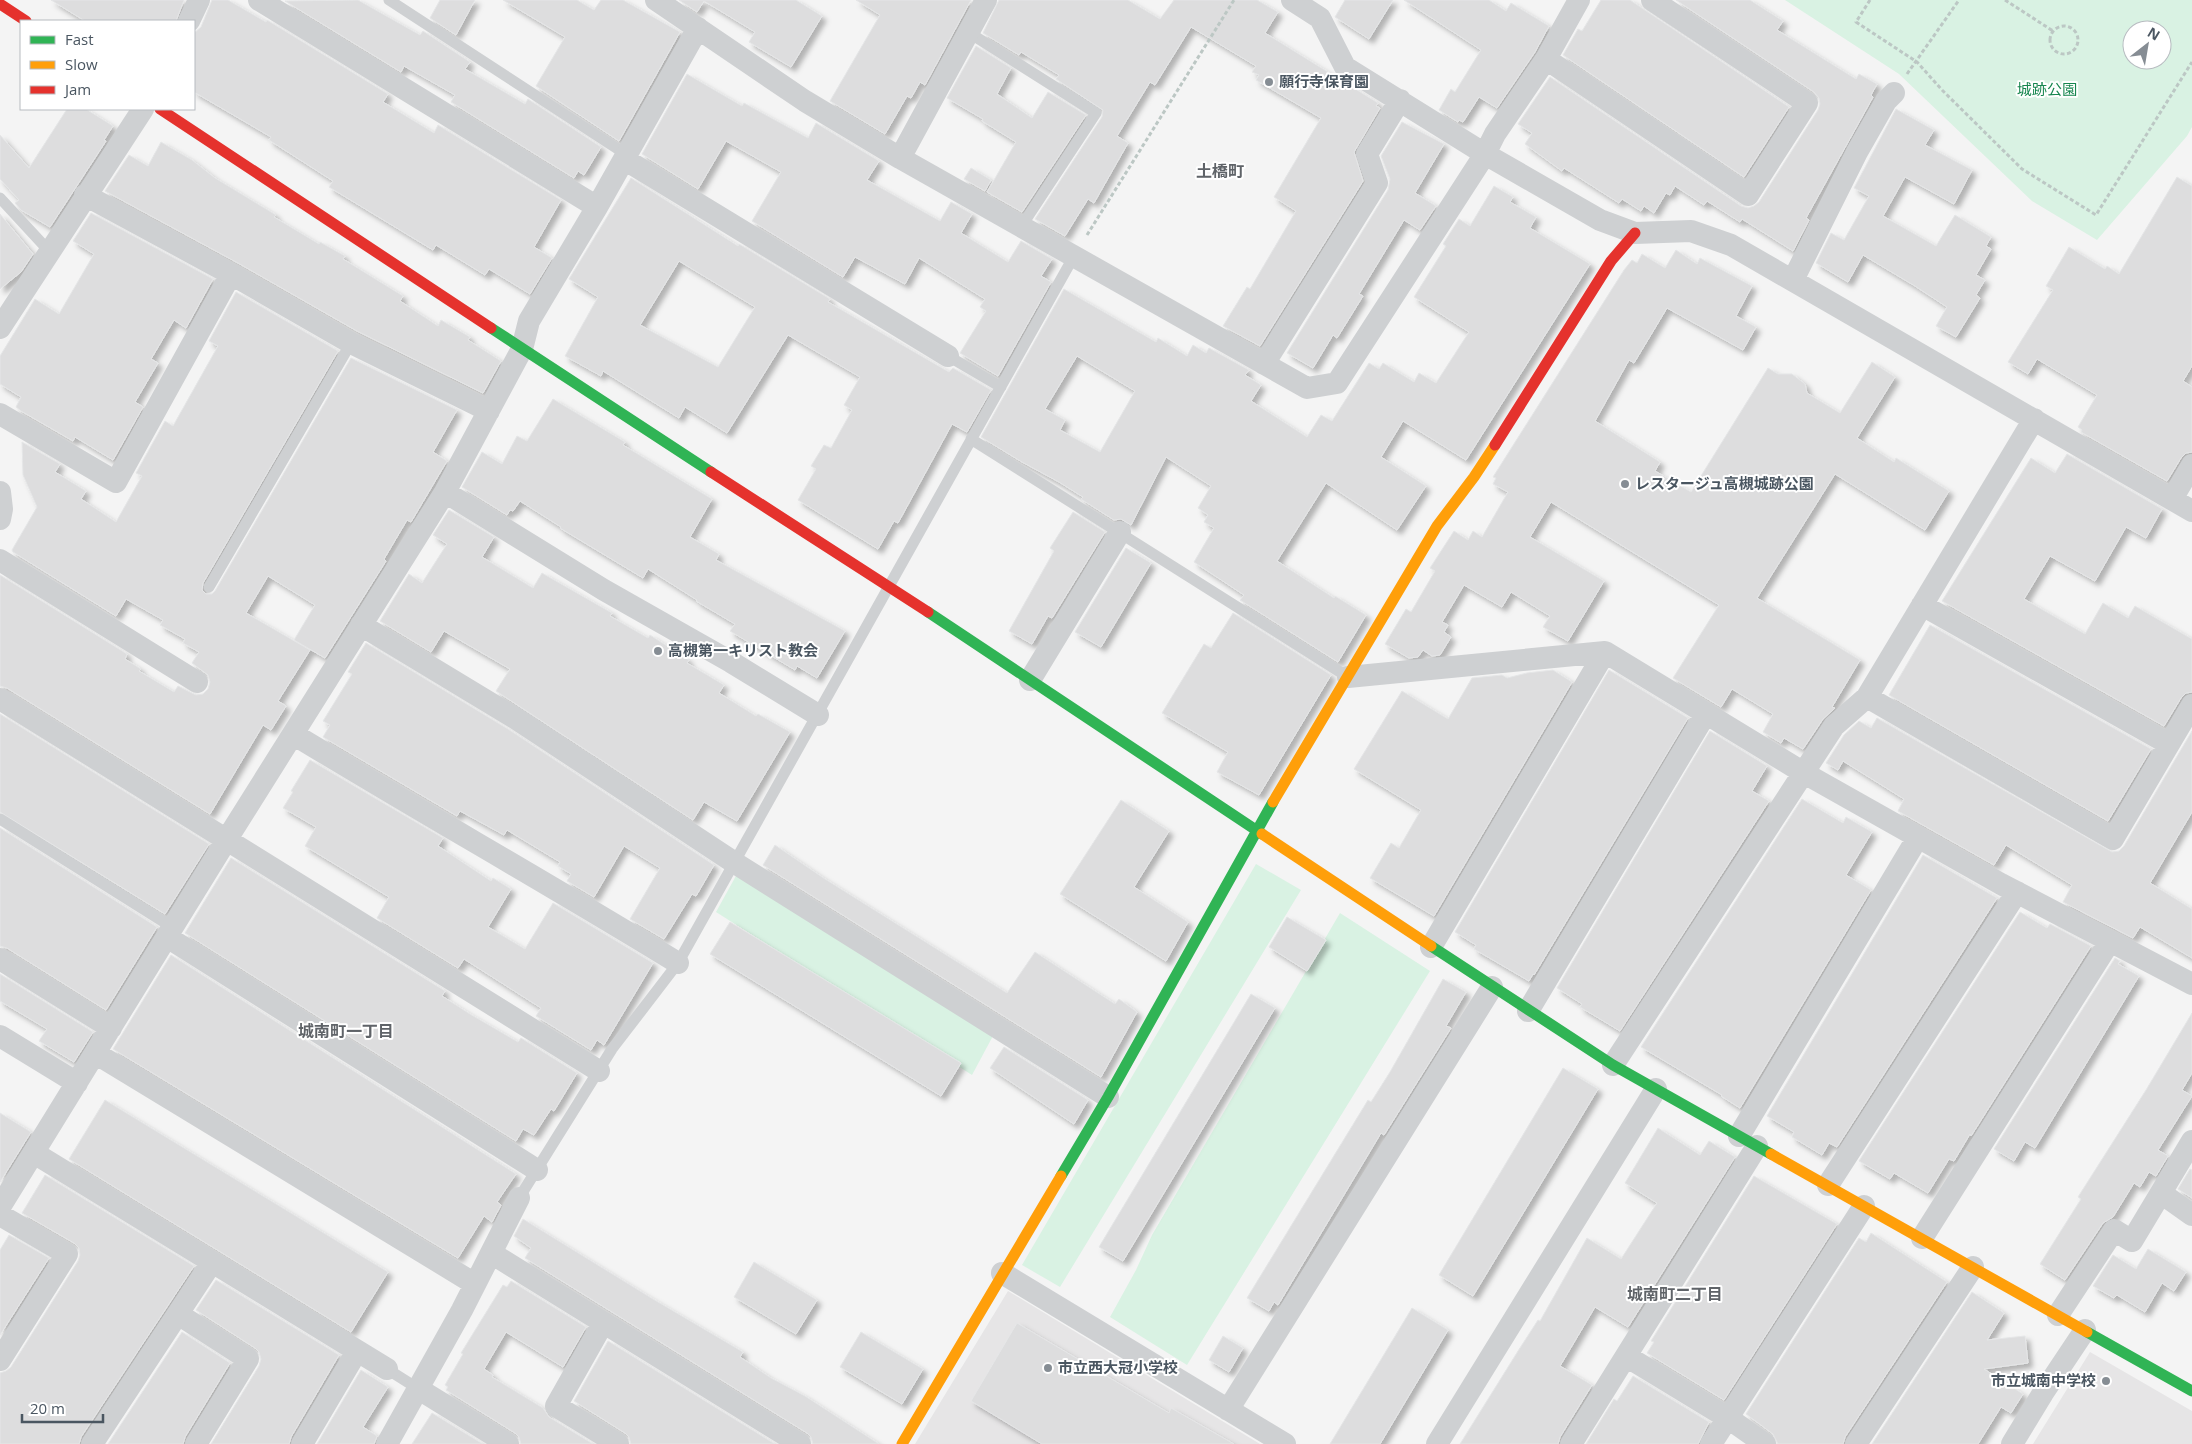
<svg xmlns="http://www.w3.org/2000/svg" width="2192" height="1444" font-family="'Open Sans','Noto Sans JP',sans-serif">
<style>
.education{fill:#e6e5e6}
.green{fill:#d9f2e3;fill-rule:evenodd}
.building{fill:#ddddde;stroke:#e5e6e7;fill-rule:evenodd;filter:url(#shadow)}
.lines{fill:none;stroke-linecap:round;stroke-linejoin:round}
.path{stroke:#bcc7c4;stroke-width:3;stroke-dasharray:4 2.5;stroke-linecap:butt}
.lane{stroke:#ced0d2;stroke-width:11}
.street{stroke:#ced0d2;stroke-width:22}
.fast{stroke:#30b455;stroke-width:11}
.slow{stroke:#ff9f0a;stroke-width:11}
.jam{stroke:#e5322d;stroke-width:11}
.poi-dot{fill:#868d94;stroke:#fff;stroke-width:2}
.labels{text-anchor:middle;stroke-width:4;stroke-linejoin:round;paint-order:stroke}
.poi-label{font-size:15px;font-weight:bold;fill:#4a5661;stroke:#fff;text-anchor:start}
.park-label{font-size:15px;fill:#17864f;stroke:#fff}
.neighbourhood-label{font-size:16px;font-weight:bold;fill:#5f6368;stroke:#fff}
</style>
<defs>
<filter id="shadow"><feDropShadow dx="4.5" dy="4.5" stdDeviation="2.5" flood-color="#0004"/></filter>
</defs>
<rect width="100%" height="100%" fill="#f4f4f4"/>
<path class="education" d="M1008,1291L1260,1444H915Z
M2090,1352L2192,1411V1444H2033Z"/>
<path class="green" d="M1785,0H2192V127L2187,136L2097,240L2032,201L1899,74ZM2132,30H2162V60H2132Z
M1256,864L1301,890L1060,1287L1022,1265Z
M737,874L994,1034L972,1075L716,912Z
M1340,913L1430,971L1187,1365L1110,1317L1136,1270L1152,1235Z"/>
<path class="building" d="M51,0H184L176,21H85Z
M212,0H228L266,22L267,20L388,94L383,102L434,133L438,125L561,200L534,247L552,258L530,294L489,269L485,275L436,245L433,250L329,187L333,181L269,140L271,137L194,92V33L201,27Z
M358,0L420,35L423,31L470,62L465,69L525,104L528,99L601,147L584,175L578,171L574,178L451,102L455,95L404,66L401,72L285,1Z
M440,0H475L456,35L430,18Z
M503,0H577L594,10L601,0H623L680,32L619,141L536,86L565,37Z
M679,0H796L822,16L791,67L749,42L755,32L704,1L697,12Z
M856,0H971L925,85L920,82L911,98L907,96L885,134L830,101L880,15Z
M999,0H1128L1160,19L1174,0H1257L1278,12L1265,33L1378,103L1376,106L1380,108L1354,152L1363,181L1260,346L1223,326L1247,287L1250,289L1296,211L1274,197L1321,118L1256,80L1259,75L1252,72L1256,66L1191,27L1155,85L1150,82L1117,136L1128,143L1094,203L1088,199L1065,236L1035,219L1102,117L1103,110L1056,79L1059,75L1021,52L1019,55L983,33Z
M1345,0H1393L1369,39L1335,17Z
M1404,0H1489L1506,11L1511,3L1549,26L1535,52L1497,108L1479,97L1463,122L1459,120L1458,122L1439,110L1451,89L1455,92L1481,50Z
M1601,0H1630L1789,107L1744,177L1563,55L1578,29L1582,31Z
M1676,0H1750L1783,21L1777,30L1856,79L1859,74L1877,84L1871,95L1873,97L1806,218L1809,220L1793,251L1742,219L1740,222L1707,201L1704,205L1675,186L1670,195L1666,193L1654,213L1644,206L1641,211L1622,199L1619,203L1564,168L1562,171L1525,144L1532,133L1518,124L1550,77L1741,206L1748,208L1754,206L1759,202L1818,110L1820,104L1819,98L1814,92Z
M976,46L1011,68L997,94L1032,118L1048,92L1086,115L1022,212L987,192L1016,142L982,121L983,119L947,98Z
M687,74L742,106L744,103L808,138L816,123L879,161L867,180L940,221L951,202L972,214L961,233L1008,262L1021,241L1052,259L1041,276L1051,282L998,376L960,353L986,311L980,307L985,299L919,258L905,284L855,257L843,277L752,221L781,172L726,141L698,189L642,154Z
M67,109H86L113,126L104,140L106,141L50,227L21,210L15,203L19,200L0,179V135L29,168Z
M1896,109L1934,130L1925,145L1972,170L1954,204L1905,177L1883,216L1936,246L1955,215L1991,237L1986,246L1991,249L1976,275L1985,280L1976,295L1980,298L1956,337L1936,326L1947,307L1915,286L1863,255L1848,282L1816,263L1831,233L1844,240L1869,196L1854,188Z
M1402,122L1444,144L1415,193L1436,206L1420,230L1404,220L1359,294L1363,296L1337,338L1333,335L1313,368L1287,353L1388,190L1390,179L1381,156Z
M161,142L192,160L215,178L276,215L274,217L319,244L320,242L345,256L343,259L403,296L400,301L438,326L441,320L470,337L468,340L501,361L483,393L357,331L238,263L105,191L129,155L148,166Z
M971,168L991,180L985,191L964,179Z
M2177,177L2192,186V366L2183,381L2192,387V452L2186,453L2181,458L2167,481L2081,432L2082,430L2078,427L2097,395L2037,359L2028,374L2008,362L2053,290L2046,286L2069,247L2105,269L2107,266L2119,274Z
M631,178L738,246L739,244L830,299L828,302L949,372L953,368L991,390L967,432L952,424L898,523L894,521L878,549L798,500L816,469L811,466L824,445L831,448L852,410L844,405L860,377L788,335L727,433L685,407L679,418L603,371L601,376L565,356L598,297L569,279ZM679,261L755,307L718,367L640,325Z
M1494,186L1513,197L1510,202L1536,217L1530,228L1590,264L1466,460L1403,421L1381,457L1426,486L1397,530L1326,483L1277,561L1334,598L1335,596L1366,615L1338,662L1240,600L1244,595L1194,562L1214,528L1204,522L1208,515L1198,508L1211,486L1166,457L1131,525L1121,519L1114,520L1081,499L1083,497L1059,482L1022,462L981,437L1064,289L1156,342L1158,338L1187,356L1193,345L1206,353L1209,348L1249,370L1245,375L1261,385L1251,401L1307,437L1321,415L1332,421L1369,363L1379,369L1383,363L1414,382L1419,373L1436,383L1469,332L1414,297L1446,246L1443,244L1459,219L1470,226ZM1077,356L1135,391L1100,452L1060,430L1065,420L1045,409Z
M91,213L213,279L186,328L174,320L151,359L158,363L135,402L143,407L113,460L75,437L73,441L21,411L16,407L21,397L0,384V356L35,299L59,314L94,254L73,241Z
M0,214L33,254L21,272L0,289Z
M1676,250L1697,264L1700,258L1752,286L1736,316L1756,327L1743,350L1667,308L1634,363L1629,360L1595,421L1660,462L1655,471L1691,492L1768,368L1778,374H1792L1805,384L1807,393L1840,413L1872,362L1895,377L1857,438L1894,462L1896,458L1949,491L1925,530L1835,474L1757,598L1860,660L1832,707L1835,708L1823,719L1803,749L1784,738L1781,743L1763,732L1773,714L1732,689L1721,707L1673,678L1719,605L1551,502L1530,537L1604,581L1568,641L1543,627L1550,616L1511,592L1502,607L1464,585L1442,622L1448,625L1444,632L1451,637L1440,655L1432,656L1423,650L1418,657L1409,658L1385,644L1406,609L1411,612L1435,571L1430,568L1454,531L1468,540L1473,531L1482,537L1508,492L1493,484L1496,478L1493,477L1624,270L1632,260L1637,263L1642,254L1665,268Z
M236,292L338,351L203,583L202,590L206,594H212L215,591L351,358L457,410L433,452L447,461L411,522L407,520L384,559L386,561L325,658L294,640L315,605L268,576L246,613L310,650L278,701L286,706L271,730L263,725L210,814L7,688L0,686V575L127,654L125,659L141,669L139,671L174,692L178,686L196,695L203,694L208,689L210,682L208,675L192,663L199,652L183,643L185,639L160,625L163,620L126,599L116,616L13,552L12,550L37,507L23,475L22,442L60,464L55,472L86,491L81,499L116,522L142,476L136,473L165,421L173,426L218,346L209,341Z
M553,399L625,442L623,445L712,499L690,537L719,554L716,560L845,631L817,678L797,666L795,670L730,631L735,624L696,601L697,600L648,569L643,578L560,528L561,527L520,501L513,511L510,510L507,515L462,487L482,452L502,464L517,436L527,441Z
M2067,454L2162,509L2146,538L2126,527L2095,581L2050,556L2024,599L2085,634L2103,603L2128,618L2135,606L2192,639V692L2186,693L2181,698L2164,726L1942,601L2031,458L2055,473Z
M449,510L494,537L482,557L533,588L542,573L612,613L610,616L648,638L650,635L689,660L687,663L724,685L719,693L756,716L758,714L790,732L737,821L704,802L693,820L496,691L510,669L444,631L431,652L380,621L409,574L422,583L447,544L433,535Z
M1073,512L1105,532L1052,618L1048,616L1032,644L1009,631L1054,551L1050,548Z
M1126,548L1151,563L1101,647L1075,632Z
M1233,613L1331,675L1259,795L1217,772L1228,752L1162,713L1204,644L1211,648Z
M1930,625L2151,749L2108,821L1889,695Z
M366,643L508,729L714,865L696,896L692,894L664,939L630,919L660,868L624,846L594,897L567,881L571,874L558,866L560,862L507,830L504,835L460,811L457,816L323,737L330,725L323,721L352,674L348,672Z
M1553,670L1572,682L1434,916L1370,878L1391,843L1399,848L1421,810L1354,769L1402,691L1448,719L1472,678L1502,675L1507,678L1527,673Z
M1609,670L1688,718L1534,975L1533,974L1529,981L1474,949L1476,945L1455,932Z
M0,714L209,844L165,914L0,812Z
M1877,718L2112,852L2119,851L2124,846L2192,731V812L2150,883L2192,909V958L2140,927L2133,938L2063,902L2072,885L2006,845L1994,865L1898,811L1904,799L1843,761L1838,770L1826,763L1844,735L1859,721L1871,728Z
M1710,731L1767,766L1752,791L1769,801L1620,1031L1580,1007L1582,1004L1557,988Z
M310,760L443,838L438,846L491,881L493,878L511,889L488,927L525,949L553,903L653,963L604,1045L597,1040L591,1050L536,1016L541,1008L464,959L458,968L377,918L389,897L305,846L316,827L283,808L293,792L291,791Z
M1802,799L1843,823L1846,817L1872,832L1846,875L1871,890L1740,1108L1721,1096L1722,1095L1641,1047Z
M1121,800L1169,831L1134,887L1188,922L1166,961L1060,894Z
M0,828L157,927L106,1010L7,948L0,946Z
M775,845L825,879L1007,993L1035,952L1115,1004L1119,999L1137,1012L1101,1077L763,865Z
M1923,855L1997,898L1837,1147L1829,1143L1822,1155L1792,1137L1794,1132L1767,1116Z
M231,858L445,991L442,996L470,1014L518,1042L521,1038L577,1073L554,1111L551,1109L534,1135L523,1129L516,1141L185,933Z
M2020,912L2047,928L2050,924L2091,946L1971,1136L1970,1134L1954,1161L1949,1159L1928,1193L1894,1173L1890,1179L1859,1161Z
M1287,917L1326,940L1307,971L1269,947Z
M730,922L961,1063L941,1096L710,954Z
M171,955L516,1174L497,1202L501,1205L492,1222L484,1216L458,1258L113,1049Z
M2115,958L2120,961L2118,964L2139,976L2035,1148L2025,1142L2014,1161L1994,1149Z
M0,974L93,1032L74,1062L39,1041L47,1029L0,1001Z
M1443,979L1466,992L1446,1026L1451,1028L1384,1135L1381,1133L1278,1305L1274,1302L1269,1311L1247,1298L1368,1100L1371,1102L1390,1072Z
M1251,994L1275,1008L1123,1261L1099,1247Z
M2192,1013V1073L2182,1090L2192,1096L2158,1150L2168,1156L2156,1176L2149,1172L2140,1187L2134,1183L2113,1217L2103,1223L2065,1280L2040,1264L2081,1199L2078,1197L2146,1090Z
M1004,1047L1088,1100L1074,1124L990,1068Z
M1563,1068L1598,1089L1473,1296L1439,1275Z
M105,1100L388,1272L351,1332L69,1159Z
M0,1113L31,1132L0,1182Z
M1658,1128L1700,1155L1709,1141L1735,1157L1628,1327L1595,1307L1560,1366L1592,1385L1560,1437L1558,1444H1460L1518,1351L1538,1320L1540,1321L1587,1238L1621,1259L1657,1203L1625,1183Z
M2190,1169L2192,1170V1198L2178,1189Z
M45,1175L194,1266L81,1437L79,1444H0V1373L6,1371L11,1367L78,1261L80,1255L79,1248L74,1243L22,1213Z
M1754,1176L1837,1224L1724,1400L1647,1353L1654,1342L1651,1341Z
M523,1219L653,1299L743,1352L740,1357L771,1378L805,1396L879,1444H813L811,1437L807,1433L525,1258L531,1248L514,1236Z
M1871,1233L1947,1282L1845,1437L1843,1444H1778L1773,1434L1746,1414L1859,1238L1866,1242Z
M9,1235L49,1258L0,1335V1250Z
M2148,1249L2186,1272L2174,1291L2162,1283L2145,1312L2117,1295L2114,1298L2093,1286L2113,1255L2136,1269Z
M754,1262L817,1300L796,1334L734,1297Z
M216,1280L339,1355L291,1437L289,1444H211L259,1366L261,1359L259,1352L255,1348L196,1310Z
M511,1281L586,1327L563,1367L506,1332L484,1369L493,1375L492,1377L543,1408L549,1417L593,1444H521L519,1437L515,1433L446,1390L448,1387L445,1385L463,1354L461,1353L503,1285L507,1287Z
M1972,1292L2004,1313L1987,1340L2025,1336L2028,1363L1984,1369L2023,1394L2011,1413L2001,1407L1978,1444H1872Z
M1412,1308L1448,1330L1380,1444H1330Z
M1017,1323L1169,1413L1171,1408L1234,1444H1042L971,1401Z
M182,1332L230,1363L185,1437L183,1444H108Z
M861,1332L923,1369L902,1404L840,1367Z
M1223,1336L1243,1348L1229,1372L1209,1360Z
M608,1341L775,1444H631L629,1437L625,1433L574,1401Z
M361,1370L388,1387L363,1427L377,1436L374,1444H317Z
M1633,1376L1709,1422L1698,1444H1586L1614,1399L1617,1401Z
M432,1413L483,1444H412Z"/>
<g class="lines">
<path class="path" d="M1870,0L1856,22L1917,62L1942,90L2022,169L2096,215L2192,62
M2005,0L2053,31
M2050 40a14 14 0 1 1 28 0a14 14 0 1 1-28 0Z
M1907,74L1959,0
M1087,235L1234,0"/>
<path class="lane" d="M389,0L627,155
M968,32L1096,113L1021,227
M0,198L49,251
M948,356L1001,387
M971,439L1348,677
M209,587L351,343
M0,819L172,927
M519,1198L612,1049L678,963L1074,256
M387,1369L417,1388"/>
<path class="street" d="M259,0L597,207
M656,0L805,101L900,158L1307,388L1337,383L1485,154L1495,134L1546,59L1579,0
M1292,0L1320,18L1345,67L1485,154L1600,220L1635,233L1691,231L1731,245L2192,511
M189,21L199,0
M1546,59L1748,195L1807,103L1652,0
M900,158L986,0
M624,159L948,356
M85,195L231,274L351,343L489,411
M1793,280L1857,152L1886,101L1894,93
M0,328L143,109
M1264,364L1377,183L1367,154L1400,100
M0,414L116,482L231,274
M0,492L2,509L0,519
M445,492L604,590L731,662L818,715
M2172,499L2192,465
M0,560L197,682
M1922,605L2169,744
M361,625L515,718L735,863L1108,1097
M1348,677L1605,652
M1030,680L1120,532
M1867,697L2113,839L2192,705
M0,699L599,1071
M293,734C421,812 551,885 678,963
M167,937L537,1170
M1431,947L1605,652L1804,773L2001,884L2192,984
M0,959L111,1028
M1528,1011L1706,713
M0,1036L77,1083
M95,1053L475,1284
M1613,1065L1834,726L1867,697L2034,419
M1739,1136L1918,837
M34,1153L387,1369
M1828,1185L2017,892
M2161,1193L2192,1215
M0,1207L227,839L445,492L522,349L529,321L597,207L698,28
M0,1215L67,1254L0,1360
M1922,1238L2110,941
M491,1253L800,1444
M1002,1273L1285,1444
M178,1314L248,1359L196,1444
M2058,1315L2114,1230L2132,1241L2192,1141
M603,1323L556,1406L618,1444
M1626,1356L1728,1418L1765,1444
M417,1388L508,1444
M1228,1410L1492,987
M92,1444L212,1262
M302,1444L357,1351
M387,1444L462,1310L519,1198
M1437,1444L1656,1089
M1571,1444L1757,1146
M1711,1444L1864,1206
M1856,1444L1973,1267
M2012,1444L2043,1393L2085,1330"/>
<path class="fast" d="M491,328L711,472
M928,612L1262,834
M1431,946L1613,1065L1771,1154
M1061,1176L1108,1097L1273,802
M2087,1332L2192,1391"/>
<path class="slow" d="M1273,802L1437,526L1474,477L1495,445
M1262,834L1431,946
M1771,1154L2087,1332
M902,1444L1061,1176"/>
<path class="jam" d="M0,4L26,21
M160,109L491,328
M1495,445L1611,261L1635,233
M711,472L928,612"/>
</g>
<g class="poi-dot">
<circle cx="1269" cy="82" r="5"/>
<circle cx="1625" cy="484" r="5"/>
<circle cx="658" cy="651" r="5"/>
<circle cx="1048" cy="1368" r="5"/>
<circle cx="2106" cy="1381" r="5"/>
</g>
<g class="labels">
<g class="poi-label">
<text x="1279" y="87">願行寺保育園</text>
<text x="1635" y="489">レスタージュ高槻城跡公園</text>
<text x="668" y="656">高槻第一キリスト教会</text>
<text x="1058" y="1373">市立西大冠小学校</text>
<text x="2096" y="1386" text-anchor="end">市立城南中学校</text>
</g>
<g class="park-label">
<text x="2047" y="95">城跡公園</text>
</g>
<g class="neighbourhood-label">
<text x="1220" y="177">土橋町</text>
<text x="346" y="1037">城南町一丁目</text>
<text x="1675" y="1300">城南町二丁目</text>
</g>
</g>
<rect x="20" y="20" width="175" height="90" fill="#ffffff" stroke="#b7bbc0"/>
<rect x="30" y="36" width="25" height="8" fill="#30b455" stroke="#b7bbc0"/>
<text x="65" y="45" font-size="15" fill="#4a5661">Fast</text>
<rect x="30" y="61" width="25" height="8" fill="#ff9f0a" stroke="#b7bbc0"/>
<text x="65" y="70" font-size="15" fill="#4a5661">Slow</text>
<rect x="30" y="86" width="25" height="8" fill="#e5322d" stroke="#b7bbc0"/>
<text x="65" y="95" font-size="15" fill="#4a5661">Jam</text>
<g transform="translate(2147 45) rotate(31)"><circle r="24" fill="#ffffff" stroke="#b7bbc0"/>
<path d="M0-4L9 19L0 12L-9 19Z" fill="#868d94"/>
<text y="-8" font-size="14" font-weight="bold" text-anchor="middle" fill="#4a5661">N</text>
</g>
<path d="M22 1414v8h81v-8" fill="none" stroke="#4a5661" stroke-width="2.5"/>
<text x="30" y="1414" font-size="15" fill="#4a5661" stroke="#ffffff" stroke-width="4" paint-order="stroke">20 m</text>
</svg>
